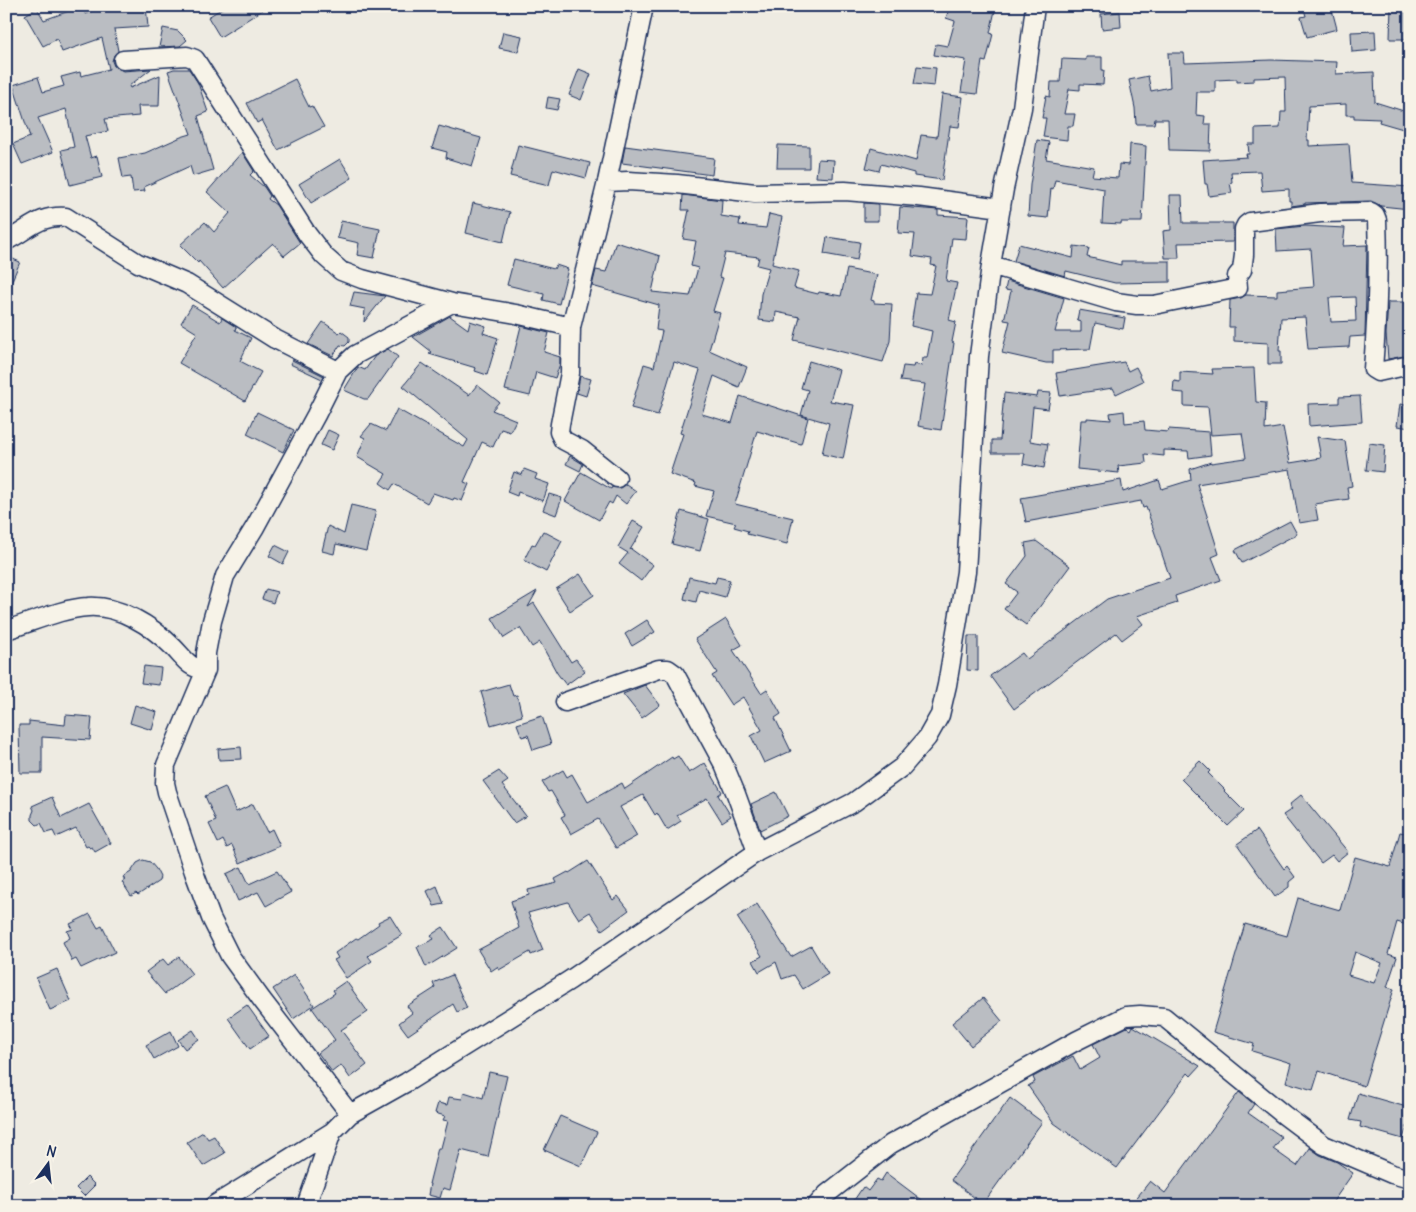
<svg xmlns="http://www.w3.org/2000/svg" width="1416" height="1212" font-family="Delius,sans-serif">
<style>
.building{fill:#babdc2;stroke:#1b2f5e;fill-rule:evenodd}
.lines{fill:none;stroke-linecap:round;stroke-linejoin:round}
.minor-casing{stroke:#1b2f5e;stroke-width:21}
.minor{stroke:#f7f3e8;stroke-width:18}
</style>
<rect width="100%" height="100%" fill="#eeebe2"/>
<filter id="ink" filterUnits="userSpaceOnUse"><feTurbulence type="fractalNoise" baseFrequency=".02" numOctaves="2"/><feDisplacementMap in="SourceGraphic" scale="10" xChannelSelector="R" yChannelSelector="G"/><feConvolveMatrix kernelMatrix="1 2 1 2 8 2 1 2 1" color-interpolation-filters="sRGB"/></filter>
<g filter="url(#ink)">
<path class="building" d="M67,6H82L85,14L106,6H110L111,9L146,6L148,27L114,29L118,51L114,55L112,61L114,66L123,71L151,69L129,86L130,88L160,75L159,106H138L139,116L105,119L108,131L85,136L91,158L97,156L102,177L70,185L61,150L74,147L66,109L38,118L53,152L22,164L13,144L30,137L13,85L38,77L43,92L64,86L61,77L80,72L81,76L109,69L102,38L62,52L57,39L43,46L25,15L37,8L44,20L69,11Z
M226,6H269L220,37L208,17Z
M950,6H996L990,33L993,34L986,62L982,61L977,94L961,92L966,60L934,55L936,44L948,46L955,21L946,18Z
M1314,6H1331L1337,29L1307,37L1301,17L1306,16L1304,9Z
M1391,6H1410V39H1390Z
M1120,12L1121,27L1102,29L1101,14Z
M163,28L178,31L187,40L180,46L159,47Z
M1375,31L1376,50L1352,52L1351,32Z
M503,32L522,36L518,52L499,48Z
M1168,53H1184L1185,63L1271,60L1337,62L1336,74L1374,72L1375,102L1410,113V131L1379,122L1380,119L1354,118V115H1346V104L1309,106L1307,140H1309V146L1349,144L1352,183L1410,187V209L1381,206L1371,201L1305,203V204L1291,206V201H1289V189L1262,191L1260,171L1231,172L1232,182L1230,183L1232,193L1209,196L1207,184H1205L1203,160L1247,157L1246,154H1249L1248,144H1255V129L1280,128L1281,112H1286L1285,77L1254,78V81L1237,82V79L1215,80V92H1197L1196,115L1205,116L1204,124H1211L1210,151L1169,150L1168,119H1155L1154,124H1136L1135,108L1129,80L1148,76L1151,91L1170,87Z
M1086,57H1102V70H1104L1103,85L1080,84V90L1069,89L1064,114H1075L1073,126H1068L1067,140L1043,137L1046,118H1042L1046,96L1050,97L1051,82H1060L1062,59L1086,60Z
M917,66L936,68L934,86L914,84Z
M174,69H189L198,83L208,112L198,116L213,170L193,176L190,166L144,187L145,191L133,192L131,177L123,178L119,158L145,153L181,137L191,134L168,71Z
M579,69L591,74L581,100L569,95Z
M295,79L309,107L312,106L324,127L278,150L262,120L257,123L247,103Z
M942,94L963,97L959,127L950,126L942,180L914,176V173L881,164L879,171L866,168L871,148L916,161L921,135L937,137Z
M548,97L560,99L557,110L546,108Z
M439,126L481,138L472,166L446,158L447,152L432,148Z
M1037,140L1049,142L1046,159L1094,167L1092,176L1118,178L1119,164L1129,165L1130,144L1146,146L1142,222H1121V224L1102,223L1104,189L1055,180L1053,189L1051,188L1048,218L1028,216L1030,185Z
M518,145L590,163L586,178L553,169L549,185L510,176Z
M778,145L809,146V168H777Z
M625,146L714,158L712,175L622,163Z
M242,152L254,171L250,175L264,187L270,196L268,199L276,205L300,243L284,256L273,243L223,288L199,261L198,263L180,245L205,222L214,232L230,213L207,192Z
M340,159L352,178L311,203L299,184Z
M818,159L834,160L833,178L816,177Z
M683,195L722,200L721,216L740,219L739,225L766,228L769,214L782,217L772,264L799,271L794,288L818,294L819,292L841,296L847,269L877,275L871,300L874,301V303L892,304L890,341L883,362L794,340L800,317L776,312L775,322L759,320L761,294L769,268L757,265L759,257L725,253L719,277L723,278L713,311L720,313L709,350L747,367L739,387L714,376L702,414L732,423L740,396L808,418L801,444L757,431L735,504L793,518L787,544L747,534L748,531L734,527L736,523L706,516L714,491L695,486L696,483L670,474L683,434L680,433L700,370L674,362L658,415L631,408L644,364L654,367L662,331L656,330L659,305L592,286L596,270L606,272L616,242L660,256L652,292L690,296L698,268L691,266L696,241L683,239L689,210H682Z
M1170,195H1182L1183,223H1233V242L1178,243L1179,258H1165L1163,231L1171,230Z
M473,203L510,212L503,242L466,233Z
M864,203L878,204V221H864Z
M900,207L938,210V215L968,217L966,239L952,238L946,281L957,283L949,320L956,322L952,342L954,343L941,430L918,426L925,384L900,381L903,366L913,367L914,364L922,366L923,358H927L932,331L911,326L916,293L930,294L936,266L931,265L932,259L912,256L915,234L898,233Z
M341,221L380,229L374,258L357,255L359,243L337,238Z
M1305,226L1345,228L1343,246L1367,245L1365,336L1350,337L1349,347L1308,349L1305,317L1281,318L1279,351H1281V364H1268V343L1234,341V327H1229L1230,300L1241,298L1246,295L1277,296V290L1314,287L1311,249L1277,251L1276,229ZM1355,297L1356,321L1331,322L1329,298Z
M827,237L860,242L857,260L824,254Z
M1019,244L1073,258L1074,246L1089,248L1087,257L1121,265V261H1170V282L1115,283L1066,271L1065,276L1014,261Z
M6,256L20,262L6,294Z
M514,259L554,269L556,265L568,269L559,304L543,300L544,294L507,285Z
M1007,281L1064,298L1055,332H1081V321L1077,320L1079,310L1125,318L1123,329L1095,323L1090,349L1053,350V363H1046L1002,353L1010,321L1004,320L1011,291L1005,290Z
M354,292L385,296L364,322L365,309L350,306Z
M1388,302H1410V355L1388,359L1386,334Z
M192,305L220,322L222,318L236,327L235,330L251,338L240,361L261,372L245,401L179,363L197,333L181,323Z
M450,316L468,329L470,321L486,326L483,333L498,338L487,375L475,371L476,368L429,354L432,352L413,337Z
M323,322L339,333L341,331L349,337V342L345,346L340,345L333,356L308,344Z
M521,326L549,333L544,352L560,357V364L555,378L536,372L530,396L505,390Z
M388,349L398,357L368,399H364L344,390L358,367L365,370L375,356Z
M292,360L324,376L322,379L290,364Z
M809,361L839,370L830,401L854,405L843,459L822,454L829,423L801,415L808,390L801,388Z
M1124,362L1128,371L1136,367L1143,381L1116,394L1113,388L1060,396L1056,373Z
M422,363L469,395L477,385L499,402L492,410L516,420L510,432L501,429L493,447L482,442L464,482L469,484L462,501L454,498L453,500L433,493L427,503L394,484L390,490L380,483L386,474L357,457L365,438L361,436L371,424L386,431L397,409L464,447L468,440L403,386Z
M1254,368L1256,402L1266,403L1265,430L1283,427L1290,463L1321,458L1317,437L1345,441L1352,486L1347,487L1349,499L1315,504L1318,520L1299,523L1290,469L1197,484L1219,554L1212,557L1221,580L1175,596L1177,603L1137,616L1143,624L1122,640L1116,633L1014,709L990,676L1022,653L1027,659L1107,599L1170,578L1146,507L1143,508L1141,501L1026,522L1021,498L1121,480L1123,492L1159,480L1162,489L1191,480L1190,469L1211,462V463L1246,458L1242,433L1211,435L1208,407L1184,406V393L1173,392L1174,381L1180,382V372L1213,374L1212,369Z
M580,376L591,379L586,396L577,393Z
M1038,392L1051,393L1048,409L1033,407L1030,441L1048,444L1044,468L1023,464L1025,453H992V440H1000L1004,393L1037,397Z
M1360,396L1362,422L1309,426L1308,404L1339,403V397Z
M1400,404L1410,406V428L1397,426Z
M1124,411L1125,423L1144,421L1145,430L1168,432L1169,429L1209,432L1211,455L1189,458L1188,451L1164,450V456L1145,454L1146,463L1118,466L1119,473L1077,469L1081,420H1087V418L1111,420L1110,413Z
M257,412L294,430L283,452L247,434Z
M328,430L339,435L332,450L321,445Z
M1369,443L1385,445L1383,472L1366,470Z
M570,456L583,464L580,471L566,464Z
M524,469L537,474L535,479L549,484L543,501L518,492L517,496L507,492L514,472L522,475Z
M581,472L611,489L612,487L620,488L626,484L636,491L626,504L616,496L612,504L609,502L599,520L565,501Z
M549,494L562,498L556,515L543,510Z
M351,505L376,511L366,551L336,544L334,554L322,551L328,526L344,534Z
M681,511L709,519L700,551L672,544Z
M633,521L644,527L630,550L631,549L653,565L641,581L619,564L628,553L618,547Z
M1290,521L1297,534L1242,563L1235,550Z
M543,531L562,541L546,572L524,560L532,544L535,545Z
M1036,541L1070,566L1026,625L1004,609L1017,592L1006,584L1027,556L1025,543Z
M275,545L289,552L283,564L269,556Z
M580,574L594,595L570,611L556,589Z
M689,577L715,583L717,577L730,580L725,597L699,590L696,602L684,599Z
M266,589L277,592L273,603L262,599Z
M537,591L528,607L534,603L571,662L576,659L585,671L566,685L557,673L540,642L532,647L520,628L504,638L492,618Z
M726,619L742,645L733,650L761,693L767,689L781,714L775,718L791,751L764,763L751,736L762,730L743,697L731,705L712,676L717,673L695,639Z
M647,620L655,632L632,646L625,634Z
M968,636H978V671L967,670Z
M144,666L161,668L159,685L141,683Z
M509,684L513,696L517,695L522,716L491,725L481,692Z
M645,685L660,705L642,718L623,694Z
M135,705L157,712L152,730L130,723Z
M66,715L92,717L90,740L42,737V773H20L19,725H29V721L65,725Z
M542,716L551,744L533,750L528,735L522,737L517,724Z
M241,747L242,759L219,760L218,749Z
M678,756L689,773L705,763L722,792L718,795L731,816L722,822L707,798L677,815L681,821L667,830L657,813L655,815L643,795L620,807L637,836L616,848L598,819L571,834L561,817L565,815L551,791L548,792L542,782L563,770L567,777L572,774L588,802L622,783L625,789L672,757L673,759Z
M1200,761L1210,771L1208,773L1225,790L1224,791L1244,811L1228,826L1181,779Z
M499,771L508,781L502,785L526,816L514,823L483,781Z
M225,787L236,812L253,804L267,832L272,829L280,846L240,863L232,845L227,848L223,840L218,843L209,824L216,821L205,796Z
M776,792L788,816L760,830L751,804Z
M1301,795L1348,852L1337,861L1332,855L1321,863L1283,815L1292,809L1289,805Z
M52,797L61,818L89,804L111,843L95,852L92,847L90,848L88,846L86,847L76,828L56,837L53,831L46,833L41,823L37,825L32,820V815L34,810L32,806Z
M1257,830L1284,869L1287,866L1295,877L1289,882V887L1275,897L1237,844Z
M1400,832L1410,834V926L1397,922L1388,954L1397,957L1387,987L1394,989L1364,1086L1319,1071L1313,1090L1286,1082L1291,1063L1252,1051L1254,1044L1213,1032L1245,924L1287,936L1298,898L1340,910L1355,857L1390,867ZM1355,952L1382,963L1374,983L1348,975Z
M143,860L150,862L156,869L160,877L159,881L138,895L136,893L131,896L122,882L125,880L123,877L131,872L137,863Z
M588,861L613,900L618,896L629,910L602,930L590,912L579,919L568,902L528,913L543,950L531,955L530,952L499,970L497,967L491,971L478,950L519,928L511,901L529,895L528,890L557,883L555,879L568,872L569,873Z
M241,867L249,884L277,871L291,892L266,906L258,892L238,901L226,874Z
M437,886L444,904L434,906L427,891Z
M757,904L791,957L811,946L828,974L803,989L794,975L782,979L776,962L759,972L753,961L762,956L737,917Z
M90,914L98,928L102,926L115,952L81,968L76,959L72,961L63,942L70,938L67,931L73,929L70,924Z
M390,916L402,935L373,952L368,956L372,961L346,978L334,960L338,958L335,953L356,938L358,939L379,924L378,922Z
M443,927L457,948L426,967L417,947L434,939L431,935Z
M179,957L192,974L165,994L146,972L163,959L168,965Z
M57,969L71,1001L50,1010L36,978Z
M294,975L314,1005L293,1019L273,989Z
M452,975L467,1008L457,1012L453,1004L408,1035L399,1023L412,1013L407,1006L435,988L433,983Z
M346,981L368,1012L341,1030L367,1065L350,1078L341,1065L332,1072L318,1053L335,1040L312,1008L335,993L333,990Z
M983,998L1002,1021L971,1046L952,1023Z
M247,1005L269,1036L250,1049L228,1018Z
M1133,1026L1200,1066L1191,1076L1188,1073L1117,1168L1054,1123L1028,1086L1035,1082L1033,1077L1073,1056L1080,1070L1100,1058L1093,1044L1127,1027L1131,1030Z
M193,1030L199,1039L185,1049L178,1040Z
M171,1031L178,1046L154,1059L146,1045Z
M489,1072L507,1076L488,1157L461,1150L450,1190L443,1188L440,1198L428,1195L430,1184H429L438,1148H441L448,1121L443,1120L445,1116L435,1113L438,1103L447,1105L449,1097L462,1099L464,1092L483,1098Z
M1239,1092L1254,1104L1248,1113L1282,1137L1273,1149L1297,1166L1310,1148L1320,1155L1337,1162L1353,1173L1330,1206H1130L1150,1181L1165,1193Z
M1358,1093L1410,1108V1116L1403,1139L1360,1127L1361,1122L1350,1120Z
M1010,1098L1042,1122L983,1204L951,1180Z
M560,1116L597,1132L581,1166L544,1150Z
M203,1132L208,1139L214,1136L225,1153L203,1166L187,1142Z
M886,1173L930,1206H850L863,1187L868,1191L877,1179L881,1181Z
M87,1177L95,1185L84,1196L76,1188Z"/>
<g class="lines">
<defs>
<path id="minor" d="M123,60L187,56L195,59L307,234L324,256L341,271L362,279L452,303L516,314L571,327
M607,182L628,181L677,184L755,193L845,191L919,197L1001,208
M6,241C29,230 38,215 66,217L138,263L187,284L275,339L338,371
M991,265L1116,302L1137,305H1154L1238,288L1237,276L1242,270L1244,255V229L1246,225L1250,222L1320,213L1371,212L1375,215L1377,220C1379,270 1377,319 1373,369L1378,372L1410,365
M617,478L582,450L563,440L559,432L560,424L570,373L571,327L607,182L644,6
M6,630C30,623 63,608 88,607C119,605 152,626 173,647C184,658 189,669 206,670
M565,702L659,669H668L675,674L724,765L736,794L757,852
M350,1114L262,1000L230,956L211,918L194,872L167,792L165,783L166,765L206,670V653L212,621L225,576L255,527L316,415L338,371L355,355L452,303
M213,1206L332,1132L350,1114L407,1082L570,980L757,852L854,802L902,767L927,738L940,715L947,685L966,572L979,356L991,265L1004,189L1022,108L1035,6
M306,1206L332,1132
M816,1206L827,1194L891,1144L1076,1041L1126,1016L1140,1015L1164,1017L1284,1115L1324,1145L1392,1174L1410,1179"/>
</defs>
<use href="#minor" class="minor-casing"/>
<use href="#minor" class="minor"/>
</g>
</g>
<rect width="1416" height="1212" fill="none" stroke="#f7f3e8" stroke-width="25"/>
<rect x="12" y="12" width="1391" height="1187" fill="none" stroke="#1b2f5e" stroke-width="2" filter="url(#ink)"/>
<g transform="translate(48 1164) rotate(15)" stroke="#f7f3e8" stroke-width="4" paint-order="stroke">
<path d="M0-4L9 19L0 12L-9 19Z" fill="#1b2f5e"/>
<text y="-8" font-size="14" font-weight="bold" text-anchor="middle" fill="#1b2f5e">N</text>
</g>
</svg>
